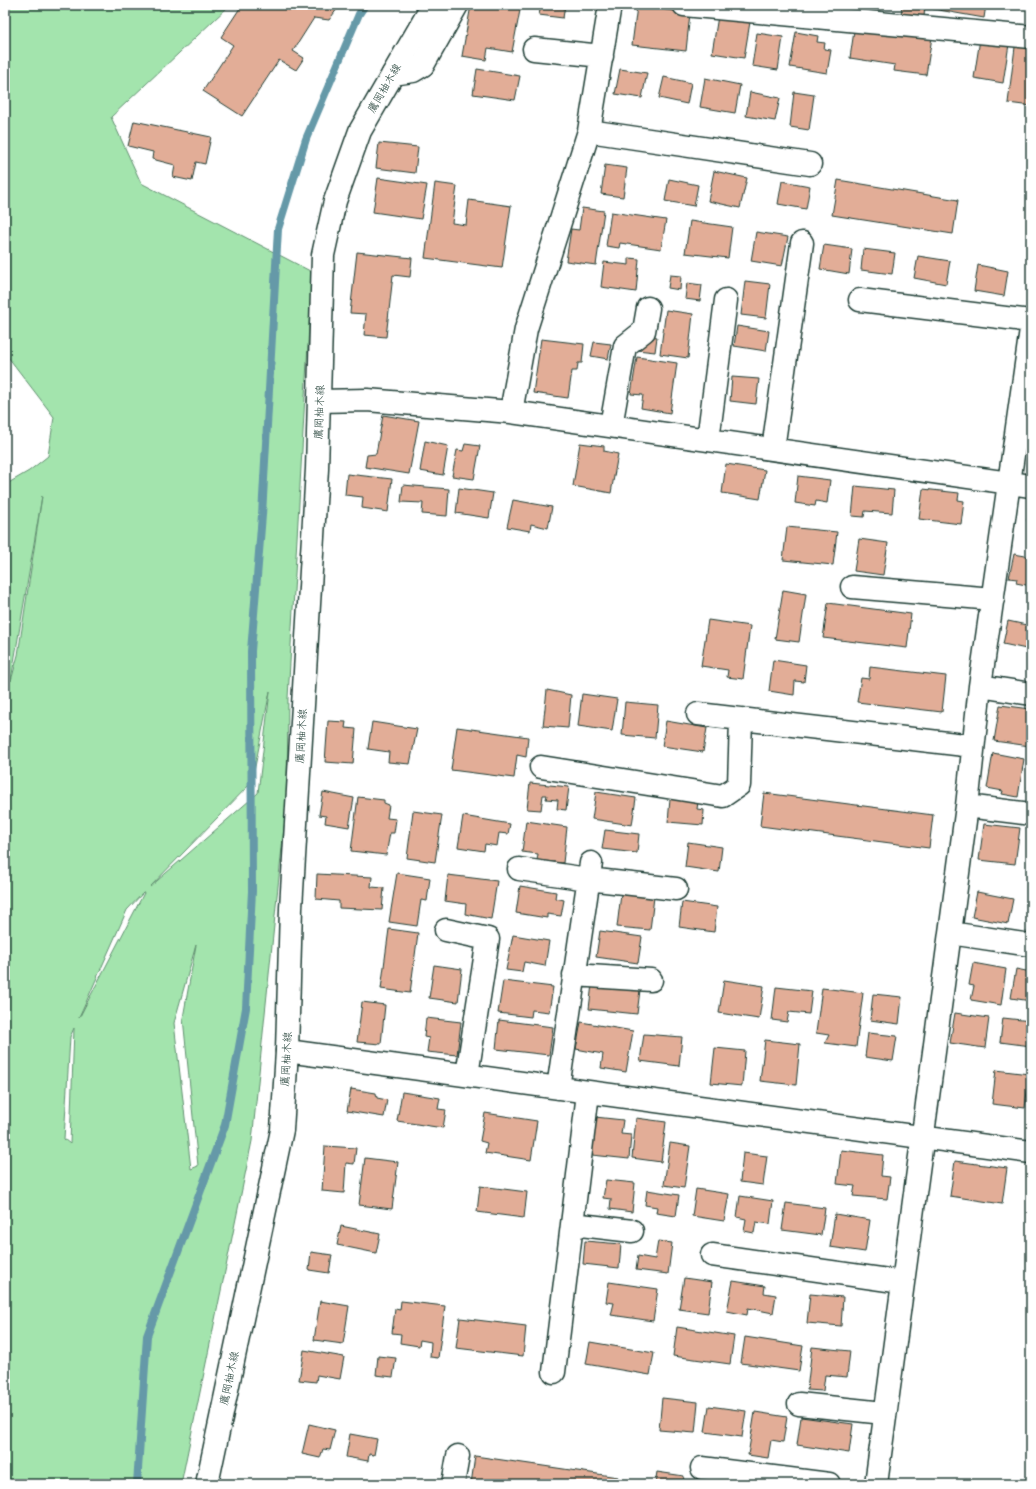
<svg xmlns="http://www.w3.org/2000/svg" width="1036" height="1489" font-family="'Architects Daughter','Klee One',sans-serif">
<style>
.green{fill:#a3e4ad;stroke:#619070;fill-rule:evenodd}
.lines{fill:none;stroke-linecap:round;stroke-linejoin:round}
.stream{stroke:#6599a8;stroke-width:8}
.building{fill:#e2ad97;stroke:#1f3d34}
.minor-casing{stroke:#1f3d34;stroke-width:25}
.major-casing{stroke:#1f3d34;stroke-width:25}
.minor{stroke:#fff;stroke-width:22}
.major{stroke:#fff;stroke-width:22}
.labels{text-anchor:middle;stroke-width:3.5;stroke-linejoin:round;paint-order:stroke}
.street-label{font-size:11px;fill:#1f3d34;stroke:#fff}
</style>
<rect width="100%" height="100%" fill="#fff"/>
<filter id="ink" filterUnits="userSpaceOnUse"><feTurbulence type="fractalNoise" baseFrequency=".025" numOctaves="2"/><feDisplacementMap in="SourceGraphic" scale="8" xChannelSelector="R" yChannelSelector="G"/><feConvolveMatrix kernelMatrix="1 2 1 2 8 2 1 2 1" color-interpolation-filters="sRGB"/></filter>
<g filter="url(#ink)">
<path class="green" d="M8,5H230L111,117L141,183L312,272L288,698L287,798L252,1141L181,1484H5V485L29,471L48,456L54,417L5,353V13ZM42,496L18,655L11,681V680ZM270,691L258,793L150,887L252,782ZM143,893H144L79,1018L127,910ZM196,945L183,1018L198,1166L191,1169L174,1023ZM74,1028L70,1144L64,1139L70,1037Z"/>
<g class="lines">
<path class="stream" d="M137,1484L147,1336L225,1125L246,1008L252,891L251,651L262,515L278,229L306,139L359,14L365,5"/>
</g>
<path class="building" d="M242,5H340L329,20L314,18L293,51L304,58L296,70L279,60L242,116L203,91L233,45L221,37Z
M471,5H521L512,52L488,48L486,60L462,56Z
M541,5H565L563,18L539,15Z
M902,5H925L924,17L901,15Z
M934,5H986L984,18L933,9Z
M637,6L690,13L686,51L632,45Z
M718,16L750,22L744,58L712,53Z
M854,31L932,37L926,75L894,71L895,65L850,58Z
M796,32L818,36L817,42L825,43L824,49L831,50L827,73L790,67Z
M757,33L783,37L778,70L752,66Z
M980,39L1009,44L1003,83L974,78Z
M1028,44H1031V106L1008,103L1015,47L1027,48Z
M477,69L520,76L515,100L473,94Z
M620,69L647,73L642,98L615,94Z
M664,77L691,83L687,104L659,98Z
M705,78L740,85L735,113L700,107Z
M750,92L780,98L775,121L746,116Z
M794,92L814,95L809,130L790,127Z
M134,121L211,137L205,164L196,162L192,181L173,177L175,165L152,159L153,152L128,146Z
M379,143L418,147L415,173L376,168Z
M605,165L627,168L623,197L601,194Z
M714,171L747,178L740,208L708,201Z
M378,178L427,185L421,219L373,212Z
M669,179L698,185L694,206L665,201Z
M838,180L958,200L953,234L832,215Z
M782,181L810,186L806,209L778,204Z
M435,183L457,186L452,223L466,225L469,200L511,206L502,268L425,258Z
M582,208L604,211L596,265L566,261L571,229L579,230Z
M611,212L666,220L661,249L620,243L619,248L606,246Z
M690,221L732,227L728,258L685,253Z
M756,232L788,237L782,266L751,261Z
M824,245L852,249L849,274L820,269Z
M863,249L895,253L892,274L861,270Z
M357,252L412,258L410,277L393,275L386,337L364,335L366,314L350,313Z
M918,256L950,261L946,284L914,278Z
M629,258L639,259L636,292L601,287L604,262L629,265Z
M978,265L1008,271L1004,296L974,291Z
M670,275L681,276L680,290L668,288Z
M745,281L770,284L766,318L741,315Z
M687,283L702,285L700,301L685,299Z
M666,310L693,314L688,358L660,354Z
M737,326L769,331L766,351L734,346Z
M651,336L657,337L655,352L637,350Z
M541,339L584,344L582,363H578L577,371H572L568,398L533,393Z
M594,342L611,344L608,359L591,356Z
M637,357L677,363L670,413L641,408L643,395L631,394Z
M732,377L759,379L756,404L730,401Z
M383,415L419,421L409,474L365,467L367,455L376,454Z
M425,441L448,446L443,475L420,471Z
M580,443L604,446V451L618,454L611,493L573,486Z
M465,444L480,446L474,479L452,476L457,450L463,451Z
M726,464L765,470L760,499L722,493Z
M347,474L392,479L388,512L362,508L363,497L345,495Z
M798,476L830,480L827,503L816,501L815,506L795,503Z
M403,485L449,489L447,516L422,514L423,503L401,502Z
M855,486L894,490L892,513L865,511L864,517L852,516Z
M459,488L493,493L489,518L456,513Z
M923,489L959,493L958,500L964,501L961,524L919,519Z
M513,500L552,507L548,528L531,524L530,531L507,527Z
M1030,503L1031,504V522L1027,521Z
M787,527L837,532L833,565L783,560Z
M859,539L888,543L883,575L854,571Z
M1014,554L1031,557V586L1016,583L1017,579L1009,578Z
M783,590L806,594L799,642L775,639Z
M828,603L911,614L907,648L823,638Z
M708,620L750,626L743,679L727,677L728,670L701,666Z
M1008,621L1031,626V650L1003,644Z
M773,660L806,665L804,682L795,681L794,695L769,691Z
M870,667L946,676L942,712L857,702L861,678L869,679Z
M547,690L571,695L568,728L543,726Z
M582,694L617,699L612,731L578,726Z
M625,702L658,705L655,738L622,735Z
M1000,705L1031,709L1030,746L994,741Z
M328,721L346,722L345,728L356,729L353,764L325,762Z
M666,721L707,728L703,752L662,746Z
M372,722L417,729L410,764L388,762L389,752L368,749Z
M457,727L528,737L526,757L517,755L514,778L451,770Z
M993,753L1024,759L1018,797L1002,794L1003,791L987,788Z
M1031,766V788H1028Z
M530,783L569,787L566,810L557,809L558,800L546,799L547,795H543L541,810L527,809Z
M323,792L354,798L349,827L325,823L326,816L319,815Z
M596,792L636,798L632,825L592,819Z
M764,793L933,815L929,848L760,826Z
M358,797L384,800V803L389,805L387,818L396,819L394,833H390L386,855L351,851Z
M670,799L698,802L697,809L704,810L703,825L668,822Z
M413,811L442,815L435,862L407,858Z
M463,816L510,824L508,834L499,833L497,846L485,844L484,851L458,847Z
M526,821L567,827L563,863L537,860L538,854L522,852Z
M984,824L1020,828L1015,864L979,860Z
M605,830L639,834L637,853L602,849Z
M688,842L722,847L719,872L685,867Z
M1031,845V873L1028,872Z
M397,873L430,878L427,901L421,900L417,926L389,922Z
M317,874L372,877L371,887L384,888L382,910L339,908V901L316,899Z
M448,875L497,881L491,919L465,914L466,904L445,901Z
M520,886L556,892L555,898L564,900L561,916L547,914V918L516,913Z
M977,892L1013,899L1008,924L972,917Z
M621,894L654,897L650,930L617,927Z
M682,902L717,907L714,932L679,927Z
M389,929L418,933L410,993L381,989Z
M600,931L642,937L638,963L596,957Z
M513,935L549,941L545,966L524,962L522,972L506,970Z
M973,963L1006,969L1001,1005L971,1000L974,986L969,985Z
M434,965L462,969L458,1002L429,998Z
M1016,969L1031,972V1001L1011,998Z
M724,980L764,986L759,1019L719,1013Z
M503,981L553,987L549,1012L532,1010L531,1017L498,1013Z
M592,984L640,990L637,1014L589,1009Z
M776,987L812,991L809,1014L789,1012L787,1022L772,1020Z
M822,988L863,993L856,1047L825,1043L829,1035L816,1033Z
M873,994L902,997L899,1024L870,1020Z
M362,1002L385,1005L381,1044L357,1042Z
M955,1013L989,1018L985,1048L950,1043Z
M426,1018L461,1022L457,1055L427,1052L429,1038L424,1037Z
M1003,1018L1031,1021V1046L1000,1042Z
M499,1020L553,1027L549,1055L496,1049Z
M581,1022L633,1031L626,1072L601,1068L603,1054L576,1049Z
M868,1033L897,1036L893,1061L865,1057Z
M644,1034L682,1037L679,1066L640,1061Z
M765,1040L800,1044L796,1085L760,1081Z
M715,1048L745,1051L742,1086L711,1083Z
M996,1070L1029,1074L1025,1108L992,1104Z
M351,1089L376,1093L377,1098L387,1100L384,1117L347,1111Z
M402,1092L440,1098L438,1109L446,1110L443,1128L397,1121Z
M485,1113L537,1121L531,1160L485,1153L487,1143L480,1141Z
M595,1117L623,1120L621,1134L631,1135L629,1159L592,1155Z
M636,1118L666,1122L661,1162L632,1158Z
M670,1143L690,1146L684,1188L664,1185Z
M325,1146L356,1148L354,1164L346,1163L344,1193L322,1191Z
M841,1150L883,1155L881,1176L890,1177L887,1199L853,1196L855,1186L837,1184Z
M743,1153L767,1156L763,1185L740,1182Z
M365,1158L398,1162L392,1209L359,1205Z
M955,1161L1007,1168L1002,1204L950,1196Z
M606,1180L635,1183L632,1212L610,1209L611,1199L603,1198Z
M480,1186L527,1192L524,1218L477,1212Z
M696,1189L729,1194L724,1221L692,1216Z
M647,1190L679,1195L676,1216L656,1213L657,1207L645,1205Z
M740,1196L773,1201L770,1224L756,1222L754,1233L744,1231L746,1219L737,1217Z
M786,1203L825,1208L821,1235L782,1230Z
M835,1214L870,1220L865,1252L830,1247Z
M341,1226L380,1234L376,1253L337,1245Z
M585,1241L621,1244L619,1268L583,1264Z
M658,1241L672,1243L668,1274L636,1270L638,1256L655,1259Z
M311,1252L332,1255L329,1273L309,1270Z
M684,1278L712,1282L708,1313L679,1309Z
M733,1281L765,1286L764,1293L776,1295L773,1313L748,1308L747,1315L727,1311Z
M609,1282L658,1289L653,1321L611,1315L614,1303L606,1302Z
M810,1294L843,1297L841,1326L807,1323Z
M320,1301L349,1306L343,1344L314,1340Z
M401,1301L445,1306L438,1358L430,1357L431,1342L420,1340L419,1346L400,1343L401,1334L392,1333L395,1309L400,1310Z
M460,1318L526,1326L523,1356L456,1348Z
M677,1327L734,1336L730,1364L673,1356Z
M745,1337L803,1346L799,1371L741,1363Z
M590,1342L654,1353L650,1375L586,1364Z
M812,1347L850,1351L847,1377L825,1375L823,1391L807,1390Z
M304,1350L344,1357L340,1379L317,1375L316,1382L299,1380Z
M378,1356L396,1358L393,1377L376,1375Z
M662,1398L698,1402L695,1433L659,1430Z
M709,1406L746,1411L742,1437L705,1432Z
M755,1412L787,1417L783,1442L771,1440L768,1458L748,1455Z
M801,1417L853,1424L849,1453L797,1445Z
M309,1424L335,1430L330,1450L323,1449L320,1458L302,1454Z
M350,1434L377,1439L374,1455L369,1454L368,1461L346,1457Z
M475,1456L618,1477L617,1484H471Z
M657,1472L684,1476L683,1484H655Z
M711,1482L724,1484H710Z"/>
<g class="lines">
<defs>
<path id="minor" d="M684,5L1031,37
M534,49L602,56
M393,74L413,71L423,65L457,5
M589,131L810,164
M860,300L1031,321
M319,401L367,400L511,412L1031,486
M511,412L526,329L589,131L610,5
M611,426L625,346L644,331L648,308
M708,440L726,300
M773,449L802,243
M852,587L993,599
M980,686L1031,694
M698,714L973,746
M541,767L723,796L739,785L741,720
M967,806L1031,814
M519,869L588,879L676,889
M446,930L488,939L467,1075
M950,933L1031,945
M574,975L651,980
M287,1051L1031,1152
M558,1088L591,863
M572,1224L632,1231
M712,1255L902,1282
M554,1372L588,1093
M799,1404L884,1413
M702,1468L829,1484
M453,1484L458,1456
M876,1484L967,806L980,686L1031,329"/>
<path id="major" d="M207,1484L282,1130L287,1051L291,908L317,469L323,255L335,201L360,131L433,5"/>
</defs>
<use href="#minor" class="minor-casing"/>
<use href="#major" class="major-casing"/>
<use href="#minor" class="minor"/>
<use href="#major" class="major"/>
</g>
</g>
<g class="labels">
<g class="street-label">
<text transform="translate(384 88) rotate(-60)" y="4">鷹岡柚木線</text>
<text transform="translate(319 412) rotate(-88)" y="4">鷹岡柚木線</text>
<text transform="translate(301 736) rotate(-87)" y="4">鷹岡柚木線</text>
<text transform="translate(286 1059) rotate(-87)" y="4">鷹岡柚木線</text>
<text transform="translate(229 1378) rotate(-78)" y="4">鷹岡柚木線</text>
</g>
</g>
<rect width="1036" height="1489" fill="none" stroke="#fff" stroke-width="20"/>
<rect x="10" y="10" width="1016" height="1469" fill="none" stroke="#1f3d34" stroke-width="1.5" filter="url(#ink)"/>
</svg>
